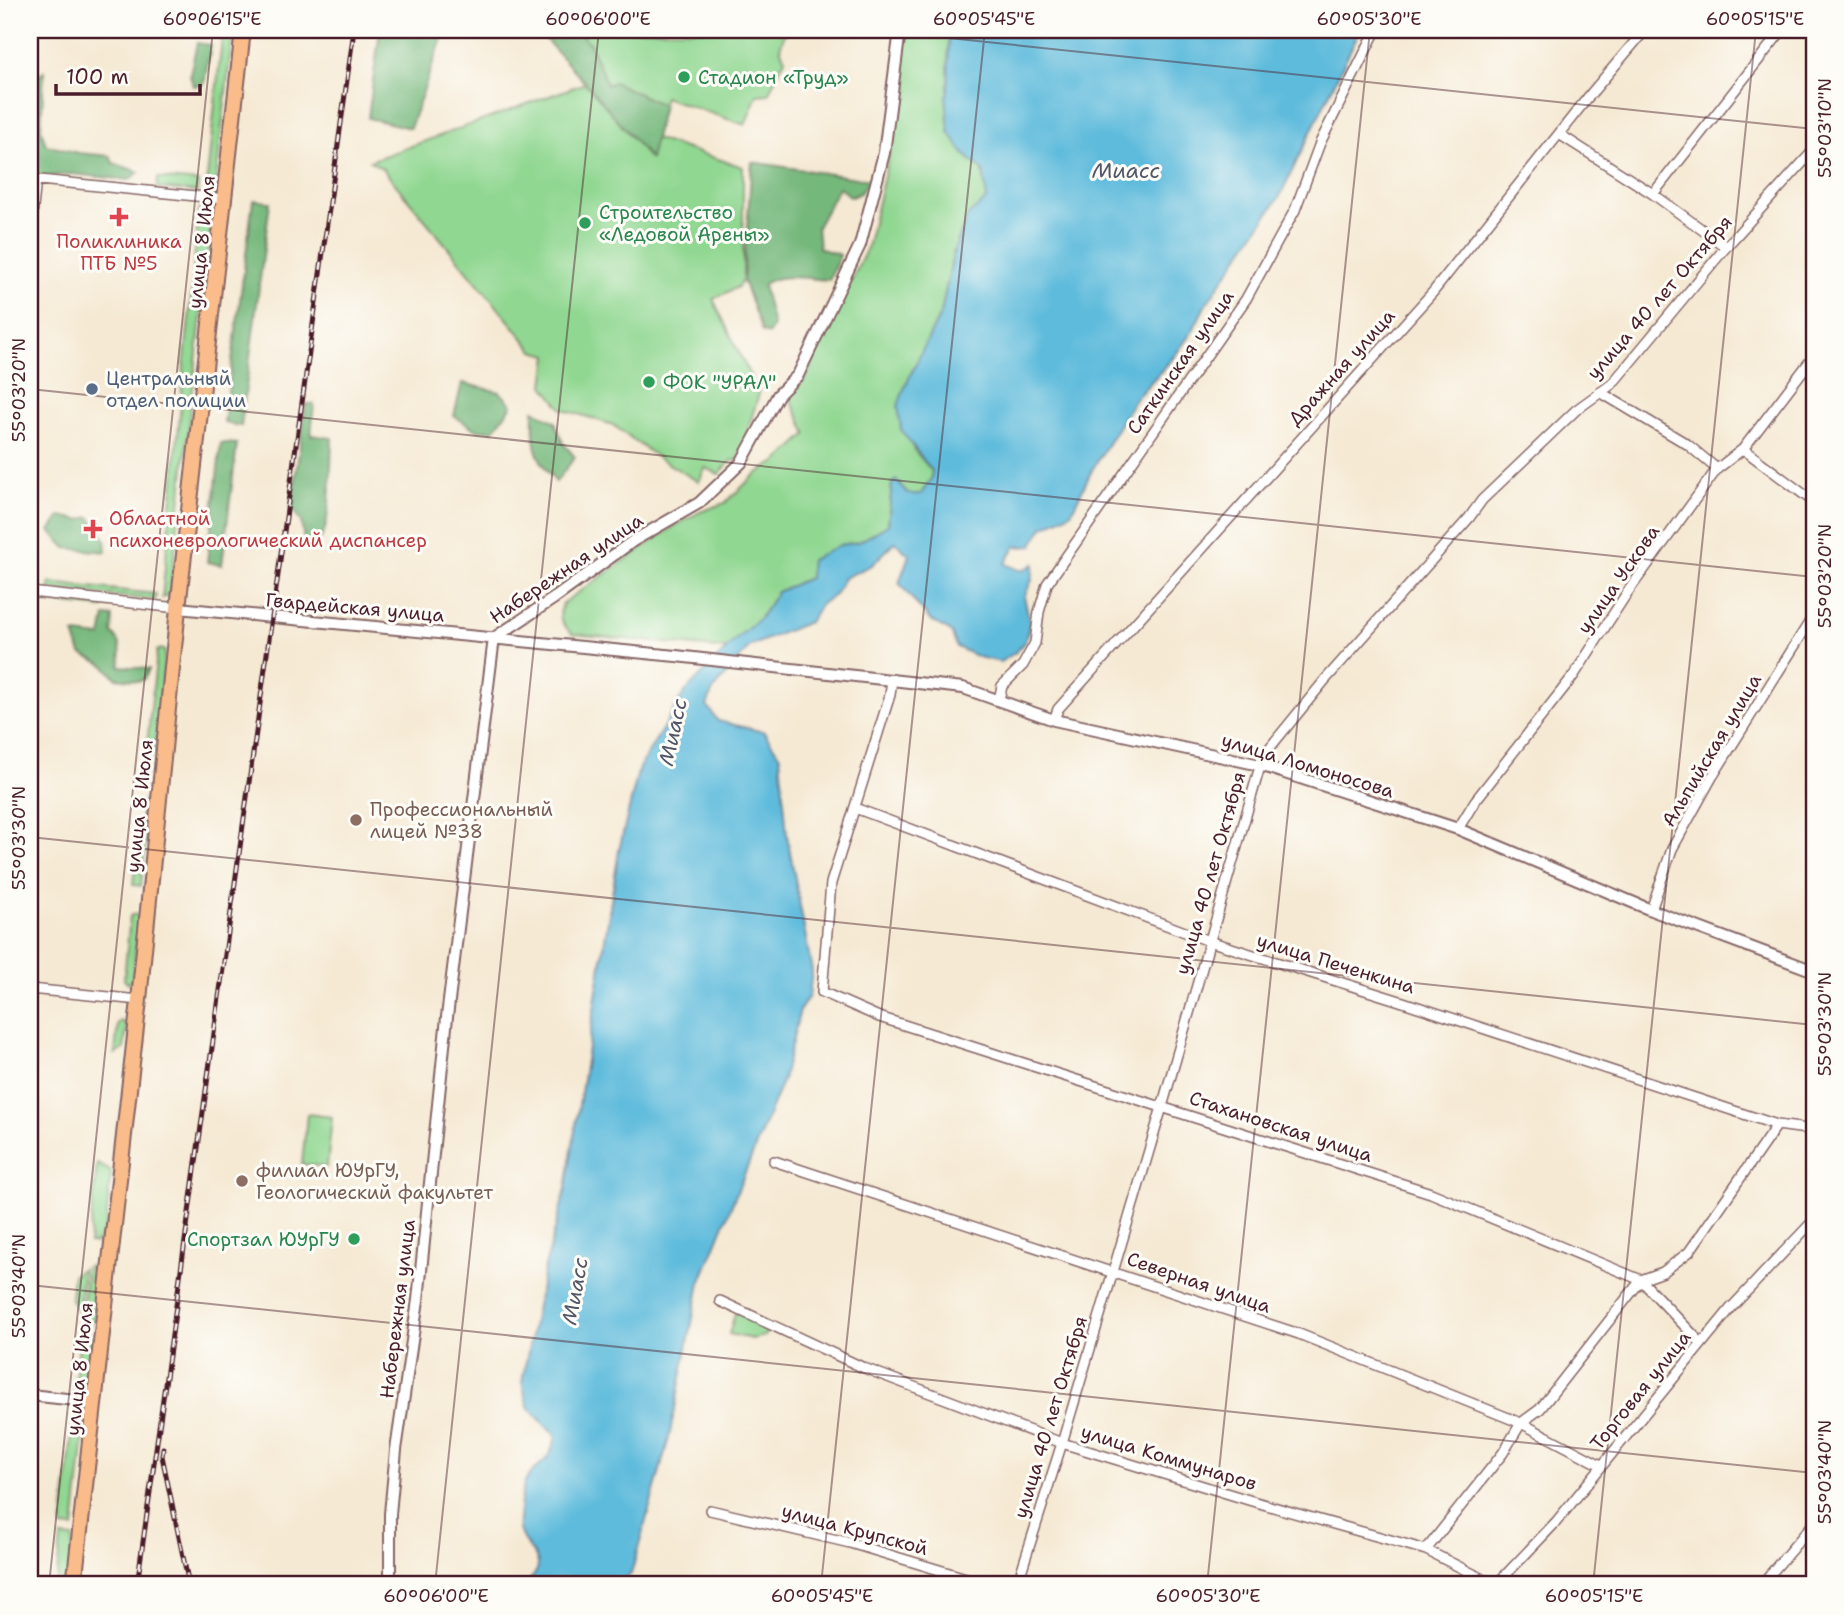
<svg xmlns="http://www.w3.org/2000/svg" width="1844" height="1615" font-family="'Shantell Sans',sans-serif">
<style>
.green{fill:#90d791;stroke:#6d7b5e;stroke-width:2}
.forest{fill:#74b87b;stroke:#5f6c53;stroke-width:2}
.water{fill:#5ebbdc;stroke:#546d84;stroke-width:2}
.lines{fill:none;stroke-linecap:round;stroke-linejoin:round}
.minor-casing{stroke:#866666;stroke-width:12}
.tertiary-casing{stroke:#866666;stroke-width:14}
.primary-casing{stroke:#866666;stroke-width:18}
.minor{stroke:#fff;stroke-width:9}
.tertiary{stroke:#fff;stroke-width:10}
.primary{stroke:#f9bc8a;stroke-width:14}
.rail-casing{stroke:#4a1f2b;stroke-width:5}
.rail{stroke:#fdfcf7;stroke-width:2.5;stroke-dasharray:8;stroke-linecap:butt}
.ticks{fill:none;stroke:#4a1f2b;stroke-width:2;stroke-opacity:0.45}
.leisure-dot{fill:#2e9e5b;stroke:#fdfcf7;stroke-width:2.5}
.health-dot{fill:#e0444e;stroke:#fdfcf7;stroke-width:2.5}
.service-dot{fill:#5c6f8a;stroke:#fdfcf7;stroke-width:2.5}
.education-dot{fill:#8d6e63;stroke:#fdfcf7;stroke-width:2.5}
.labels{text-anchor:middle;stroke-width:6;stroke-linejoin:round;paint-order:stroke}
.leisure-label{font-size:19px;fill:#27864d;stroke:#fdfcf7;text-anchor:start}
.health-label{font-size:19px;fill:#be3a42;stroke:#fdfcf7}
.street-label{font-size:19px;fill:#4a1f2b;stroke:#fdfcf7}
.service-label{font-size:19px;fill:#4e5e75;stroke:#fdfcf7;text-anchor:start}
.education-label{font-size:19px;fill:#785e54;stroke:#fdfcf7;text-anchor:start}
.water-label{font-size:21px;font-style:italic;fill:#515669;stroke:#fdfcf7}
.neatline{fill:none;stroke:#4a1f2b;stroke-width:2.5}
.ticks-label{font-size:18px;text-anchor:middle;fill:#4a1f2b}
</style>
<rect width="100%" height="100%" fill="#fdfcf7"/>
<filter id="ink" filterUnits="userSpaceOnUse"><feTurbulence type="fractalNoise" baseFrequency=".0143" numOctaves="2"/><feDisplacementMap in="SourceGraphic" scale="14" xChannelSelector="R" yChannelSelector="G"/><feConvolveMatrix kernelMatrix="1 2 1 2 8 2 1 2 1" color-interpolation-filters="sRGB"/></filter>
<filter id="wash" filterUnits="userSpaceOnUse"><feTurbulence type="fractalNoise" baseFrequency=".00686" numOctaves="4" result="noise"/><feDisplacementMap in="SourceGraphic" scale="28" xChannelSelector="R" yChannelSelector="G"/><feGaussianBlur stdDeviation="1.57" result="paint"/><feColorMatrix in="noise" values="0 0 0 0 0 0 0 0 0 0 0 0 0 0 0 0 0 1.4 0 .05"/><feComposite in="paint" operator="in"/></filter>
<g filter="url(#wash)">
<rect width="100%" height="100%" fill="#f5e9d3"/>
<path class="green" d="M223,30H233L216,180L211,182L207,178Z
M545,30H786L780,48L785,59L768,94L757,95L745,125L664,97L658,116L593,78Z
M906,30H949L948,93L964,154L983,170L987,199L954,250L941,313L905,386L915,451L932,471L931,479L921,494H908L896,480L892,484L888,525L859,542L840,545L809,578L777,592L760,618L726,649L573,634C561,624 557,617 563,603L675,526L700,512L725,503L756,474L778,461L807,434L789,396L805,379L867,248L889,155Z
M591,81L656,139L743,167V280L738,287L713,299L759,394L738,461L732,460L719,474L705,468L699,482L657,457L613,425L562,409L544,386L548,355L534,351L382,168L370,161Z
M158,178L198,182L197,192L157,188Z
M199,209L213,211L206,272L193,271Z
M193,279L205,281L192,397L181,396Z
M181,404L191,406L170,594L162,598Z
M50,583L156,594L155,600L49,589Z
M33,595L103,602V608L32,601Z
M161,649L165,651L154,755L146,754L157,651Z
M142,801L150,802L141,886L133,885Z
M135,914L139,917L132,981L128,983L124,980L130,916Z
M121,1021L127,1025L124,1049L115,1054L118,1023Z
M307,1114L332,1117L327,1167L302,1164Z
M97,1164L111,1171L105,1232L95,1244L89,1243Z
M87,1266L93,1267L100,1272L95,1319L92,1322L82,1314Z
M83,1268L79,1312L71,1300L73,1275Z
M736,1310L768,1326L765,1336L752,1339L729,1334Z
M81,1325L93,1340L89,1385L80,1392H74Z
M74,1417L86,1419L74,1528L62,1527Z
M61,1537L73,1538L68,1585H56Z"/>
<path class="forest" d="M380,30H445L410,128L368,118Z
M537,30H577L590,44L607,85L614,82L663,105L650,159L597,96Z
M197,43L211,45L204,84L193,86L190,74Z
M44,71L41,129L46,145L79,153L110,156L113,163L139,172L129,180L71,174L43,177L30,175V120L34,78Z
M752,162L870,180L860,193L851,197L839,187L817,227L819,248L840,255L829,280C808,279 780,272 763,285L773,325L769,334L762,332L743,280Z
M253,200L270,202L241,426L224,423Z
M462,383L500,392L512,405L493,431L475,429L454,416Z
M306,404H314L311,435L332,438C331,455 331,531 320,539C315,542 309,541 304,540L301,521L291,508Z
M534,410L555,422L563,443L575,457L556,482C533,455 533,445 534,410Z
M221,443L237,444L222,565L207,562Z
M60,516L80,520L90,517L105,539L106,552L66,548L50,531Z
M105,616L113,617L112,633C122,642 121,652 120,666L149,669L144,679L140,681L116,678L103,664L81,654L74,634L101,637Z"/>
<path class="water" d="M949,30H1360L1280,196L1205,306L1192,332L1173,358L1135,399L1092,470L1071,513L1043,527L1032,546L1015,547L1005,564L1022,571L1034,564L1032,580L1024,597L1030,622L1025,642L1016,652L1000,662L978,657L957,647L951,632L930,620L899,583L909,555L895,542L872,565L844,578L835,595L821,604L809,622L750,646L712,692L707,706L718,721L764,732L780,756L787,835L812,971L809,996L800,1010L783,1079L700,1283L669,1438L631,1574L618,1585L569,1578L563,1585H524C556,1559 524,1553 519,1529C518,1523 522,1485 526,1480C540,1459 549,1466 556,1436L528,1407L522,1382L544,1270L566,1188L619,850L639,768L684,693L734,641L760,618L777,592L809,578L811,560L840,545L859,542L888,525L892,484L896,480L908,494H921L931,479L932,471L901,430L898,406L905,386L941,313L954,250L968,215L987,199L983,170L964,154L949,132L946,97L948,93Z"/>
</g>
<g filter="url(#ink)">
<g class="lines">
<defs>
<path id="minor" d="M1559,134L1653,194L1726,247
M30,179L225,199
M1653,194L1779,34
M30,236L36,179
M1600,392L1687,444L1717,469
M1743,449L1814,502
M30,592L178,608
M892,679L890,695L831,883L822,992L879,1017L1431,1193L1641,1280L1701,1343
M999,700L1002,686L1023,665L1035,643L1039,612L1047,584L1246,299L1295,210L1320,143L1376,30
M1054,720L1058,709L1433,292L1589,96L1645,30
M855,808L1209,941L1400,1001L1777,1125L1814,1130
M1458,829L1475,801L1574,675L1627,593L1717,469L1743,449L1814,356
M1651,910L1672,849L1712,777L1814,615
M30,989L139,1000
M774,1161L1299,1334L1521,1423L1601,1465
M720,1301L864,1368L1062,1443L1252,1501L1426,1550L1495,1585
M710,1510L850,1543L989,1585
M1426,1550L1503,1453L1521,1423L1540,1409L1641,1280L1663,1272L1689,1252L1777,1125
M1017,1585L1062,1443L1162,1107L1263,756L1325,680L1469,518L1482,500L1576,410L1612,384L1726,247L1814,150
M1496,1585L1556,1522L1731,1308L1814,1220
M1761,1585L1814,1523"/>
<path id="tertiary" d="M178,608L676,656L963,688L1054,720L1260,765L1458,829L1651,910L1814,971
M30,1395L94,1402
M390,1585V1514L396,1450L418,1300L447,1017L494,638L556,597L633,541L699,503L741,463L778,395L798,375L860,245L884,153L900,30"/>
<path id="primary" d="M74,1585L139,1000L178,608L243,30"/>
</defs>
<use href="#minor" class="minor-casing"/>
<use href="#tertiary" class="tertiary-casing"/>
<use href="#primary" class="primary-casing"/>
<use href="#minor" class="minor"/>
<use href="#tertiary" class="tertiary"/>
<use href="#primary" class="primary"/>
<defs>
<path id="rail" d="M163,1448L162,1456L189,1585
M137,1585L354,30"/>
</defs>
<use href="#rail" class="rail-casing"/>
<use href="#rail" class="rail"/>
</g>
</g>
<path class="ticks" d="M872,30L1814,129M30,389L1814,577M30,837L1814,1025M30,1285L1814,1473M49,1585L213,30M435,1585L599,30M821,1585L985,30M1207,1585L1370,30M1593,1585L1756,30"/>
<g class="leisure-dot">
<circle cx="684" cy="77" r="7"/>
<circle cx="585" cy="223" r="7"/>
<circle cx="649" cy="382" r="7"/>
<circle cx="354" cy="1239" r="7"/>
</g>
<g class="health-dot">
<path d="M115.5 206.5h7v7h7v7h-7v7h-7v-7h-7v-7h7z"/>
<path d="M89.5 518.5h7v7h7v7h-7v7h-7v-7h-7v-7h7z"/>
</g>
<circle class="service-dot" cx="92" cy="389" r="7"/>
<g class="education-dot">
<circle cx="356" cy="820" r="7"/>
<circle cx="242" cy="1181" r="7"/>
</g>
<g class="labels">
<g class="leisure-label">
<text x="698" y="84">Стадион «Труд»</text>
<text x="599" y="219">Строительство<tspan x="599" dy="22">«Ледовой Арены»</tspan></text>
<text x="663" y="389">ФОК "УРАЛ"</text>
<text x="340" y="1246" text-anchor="end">Спортзал ЮУрГУ</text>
</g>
<g class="health-label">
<text x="119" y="248">Поликлиника<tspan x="119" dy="22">ПТБ №5</tspan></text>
<text x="109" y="525" text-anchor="start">Областной<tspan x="109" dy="22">психоневрологический диспансер</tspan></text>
</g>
<g class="street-label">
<text transform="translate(201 242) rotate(-84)" y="7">улица 8 Июля</text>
<text transform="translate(1659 297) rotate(-49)" y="7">улица 40 лет Октября</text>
<text transform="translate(1180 362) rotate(-55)" y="7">Саткинская улица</text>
<text transform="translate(1341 367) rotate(-48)" y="7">Дражная улица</text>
<text transform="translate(566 568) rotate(-34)" y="7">Набережная улица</text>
<text transform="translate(1618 579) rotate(-55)" y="7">улица Ускова</text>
<text transform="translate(355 607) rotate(5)" y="7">Гвардейская улица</text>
<text transform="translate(1711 750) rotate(-59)" y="7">Альпийская улица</text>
<text transform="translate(1308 765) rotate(17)" y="7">улица Ломоносова</text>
<text transform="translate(139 806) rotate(-84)" y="7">улица 8 Июля</text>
<text transform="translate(1210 873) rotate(-74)" y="7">улица 40 лет Октября</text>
<text transform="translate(1336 963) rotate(17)" y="7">улица Печенкина</text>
<text transform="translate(1281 1126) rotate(18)" y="7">Стахановская улица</text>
<text transform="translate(1199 1282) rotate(19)" y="7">Северная улица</text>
<text transform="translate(397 1309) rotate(-83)" y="7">Набережная улица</text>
<text transform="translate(79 1369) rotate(-84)" y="7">улица 8 Июля</text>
<text transform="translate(1640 1390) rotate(-51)" y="7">Торговая улица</text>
<text transform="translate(1050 1417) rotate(-73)" y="7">улица 40 лет Октября</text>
<text transform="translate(1169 1457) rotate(17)" y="7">улица Коммунаров</text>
<text transform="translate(855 1529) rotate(15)" y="7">улица Крупской</text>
</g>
<g class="service-label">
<text x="106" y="385">Центральный<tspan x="106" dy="22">отдел полиции</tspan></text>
</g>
<g class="education-label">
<text x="370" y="816">Профессиональный<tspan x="370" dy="22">лицей №38</tspan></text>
<text x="256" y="1177">филиал ЮУрГУ,<tspan x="256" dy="22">Геологический факультет</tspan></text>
</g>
<g class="water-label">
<text x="1126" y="178">Миасс</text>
<text transform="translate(673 732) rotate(-78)" y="7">Миасс</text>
<text transform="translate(575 1291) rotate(-80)" y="7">Миасс</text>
</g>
</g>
<rect width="1844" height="1615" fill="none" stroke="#fdfcf7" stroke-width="77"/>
<path d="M56 84v10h144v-10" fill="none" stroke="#4a1f2b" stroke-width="3.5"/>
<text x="66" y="84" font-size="21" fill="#4a1f2b" stroke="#fdfcf7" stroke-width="5" paint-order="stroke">100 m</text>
<rect x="38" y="38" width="1768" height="1538" class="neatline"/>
<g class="ticks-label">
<text x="212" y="25">60°06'15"E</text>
<text x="598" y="25">60°06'00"E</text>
<text x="984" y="25">60°05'45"E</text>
<text x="1369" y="25">60°05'30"E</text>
<text x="1755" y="25">60°05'15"E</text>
<text transform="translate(1825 128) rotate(-90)" y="6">55°03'10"N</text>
<text transform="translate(19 390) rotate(-90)" y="6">55°03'20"N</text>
<text transform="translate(1825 576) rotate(-90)" y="6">55°03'20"N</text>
<text transform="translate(19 838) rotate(-90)" y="6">55°03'30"N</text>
<text transform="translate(1825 1024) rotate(-90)" y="6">55°03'30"N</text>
<text transform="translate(19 1286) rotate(-90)" y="6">55°03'40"N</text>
<text transform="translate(1825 1472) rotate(-90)" y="6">55°03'40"N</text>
<text x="436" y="1602">60°06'00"E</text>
<text x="822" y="1602">60°05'45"E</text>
<text x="1208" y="1602">60°05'30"E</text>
<text x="1594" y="1602">60°05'15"E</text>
</g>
</svg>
